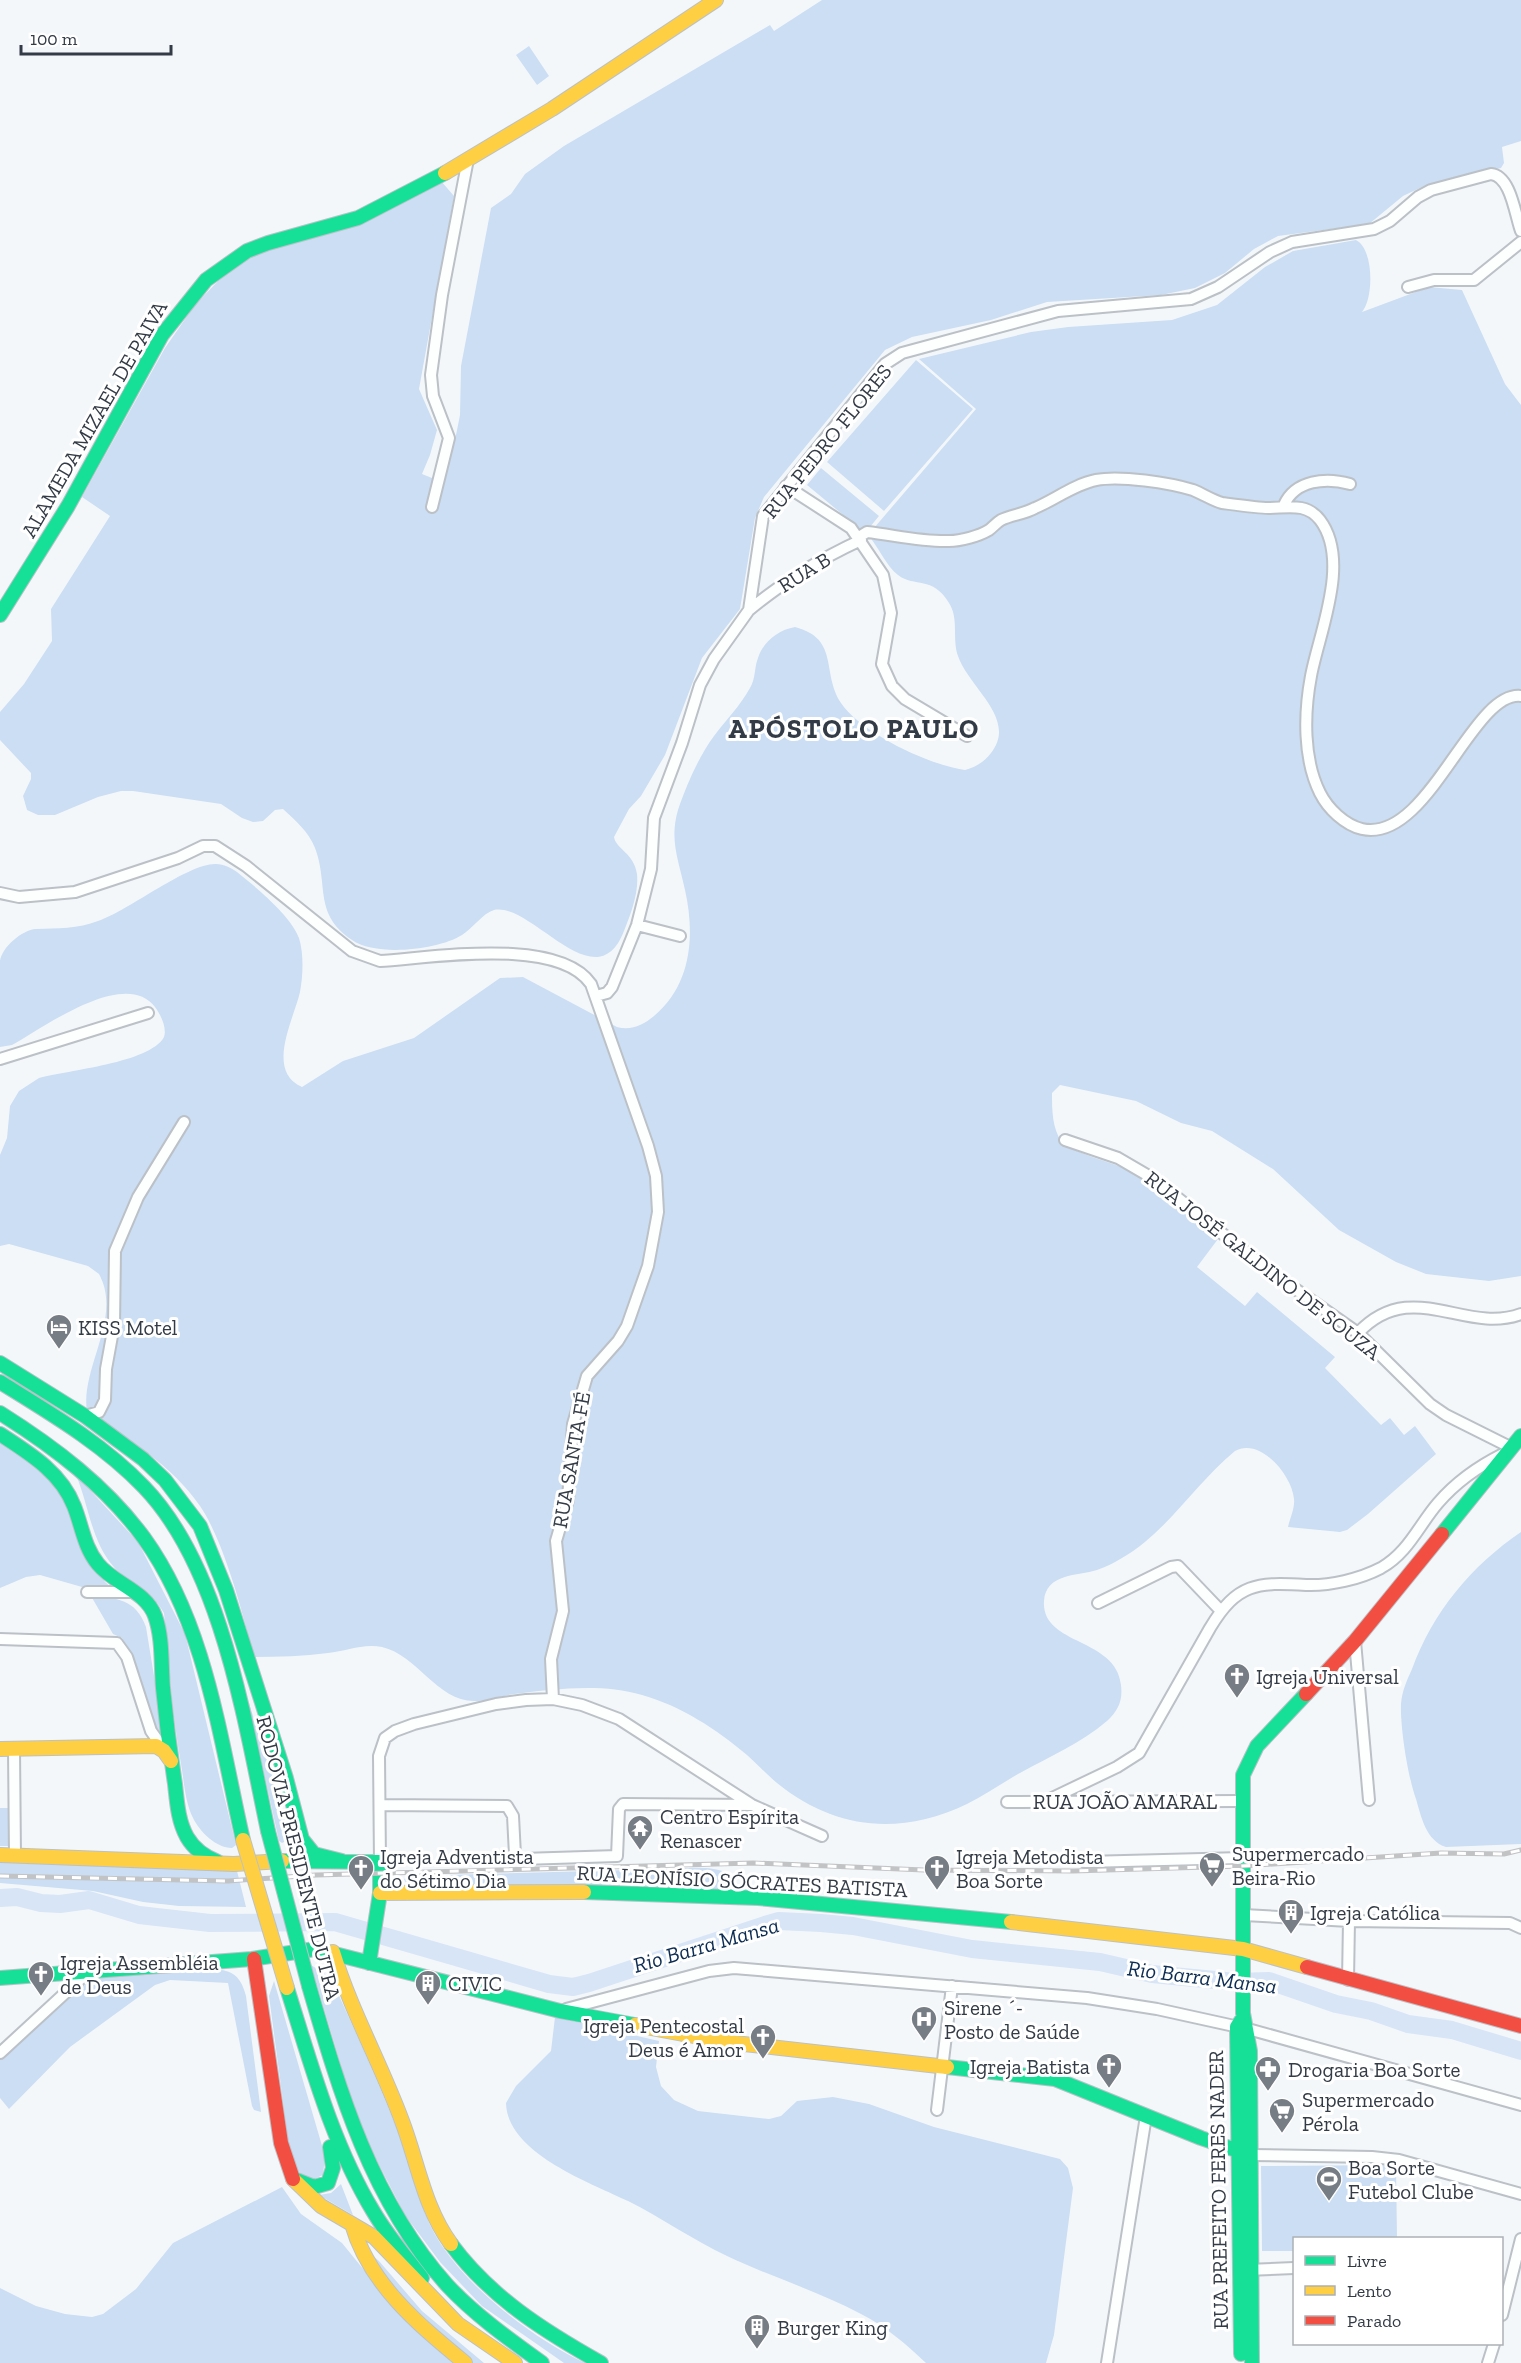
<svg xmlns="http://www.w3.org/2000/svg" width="1521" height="2363" font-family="'Zilla Slab',serif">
<rect width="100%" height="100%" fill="#f4f7fa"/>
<path fill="#cbdef4" d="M822,0H1521V141L1502,147L1504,163L1501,168L1424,186L1403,196L1369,224L1278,236L1254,249L1225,273L1195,288L1161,295L1047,302L991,320L912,337L885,350L764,497L755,518L740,609L702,658L665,755L641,796L629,809L614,837C616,849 634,853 637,874C639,892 631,914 624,931C596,1003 532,902 494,910C483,913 472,929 462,935C438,950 376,957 352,940C313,914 329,885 315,848C309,832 295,820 283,809L275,810L263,821L253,822L242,818L221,804L133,791H121L98,797L55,815H38L27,810L23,796L31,779V773L0,740V712L24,684L52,641L51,609L110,516L82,497L165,348L195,305L218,281L249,258L441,181L454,196L419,389L437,430L430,455L422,474L437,480L455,440L460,415L461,366L491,208L511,194L525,174L564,146L770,25L774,31Z
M529,46L549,76L537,85L516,55Z
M1356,240C1374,249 1374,298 1362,312L1429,287L1462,290L1505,384L1521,405V1276L1489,1281L1426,1274L1396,1262L1339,1230L1273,1169L1212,1131L1181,1123L1136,1101L1060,1085L1052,1093C1052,1109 1052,1129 1062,1142C1069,1151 1109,1162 1121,1167C1158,1185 1188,1212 1218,1239L1197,1267L1245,1306L1257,1292L1335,1357L1325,1368L1381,1425L1390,1418L1404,1435L1415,1426L1436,1454L1368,1514L1347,1530L1340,1532L1288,1527C1290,1518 1295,1508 1294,1499C1292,1475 1260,1437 1235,1451C1195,1484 1167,1532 1122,1558C1114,1563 1106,1567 1097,1570C1078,1576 1046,1573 1044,1601C1041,1646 1116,1637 1121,1685C1123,1701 1118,1711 1107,1721C1081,1743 1049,1757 1020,1773C1002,1783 985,1795 967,1804C900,1836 835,1830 777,1783C766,1774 757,1764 747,1755C716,1729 681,1706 642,1695C601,1683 556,1689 514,1694C501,1696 487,1701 474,1701C437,1701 417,1655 382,1647C364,1643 346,1651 328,1653C304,1656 279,1657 254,1657C243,1614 224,1541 200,1506C172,1465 128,1439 87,1412C80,1368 123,1318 99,1274L88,1266L9,1244L0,1246V1155L7,1138L10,1106L19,1091L39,1078C68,1070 150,1063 164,1037C167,1028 161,1015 155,1007C125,967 43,1028 12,1045L0,1047C0,1019 0,988 0,961C2,947 22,930 36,929C57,928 78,929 98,921C130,910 188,863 216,864C224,864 231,868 237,872C256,887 291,916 299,938C304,954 303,976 300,992C294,1019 265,1071 302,1087L343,1061L414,1038L500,978L523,977L617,1027C631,1031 643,1025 654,1016C692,984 695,935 685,890C679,861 669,840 678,810C686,786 699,756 714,736C726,720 740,706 750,688C756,678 754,668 758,658C763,642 778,630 795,627C840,639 821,672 841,703C861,733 929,765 965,770C976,767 984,762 991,753C1018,719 969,688 958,656C952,639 959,618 949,603C932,575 915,588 898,575C886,566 878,546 868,535L976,409L919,359L1031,332L1068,327L1172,320L1217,305L1265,267L1293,251Z
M916,360L973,409L884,511L827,462Z
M821,468L879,516L865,533L807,485Z
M0,1442L55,1481L105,1582L112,1588L89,1589L40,1575L26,1577L0,1588Z
M76,1475L138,1542L185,1634L236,1845L232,1848C216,1848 200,1832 193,1818C185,1802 184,1781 181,1764C172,1714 169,1663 164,1613C147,1584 131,1587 113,1566C91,1540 89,1506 76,1475Z
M1521,1532V1844L1446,1847C1426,1841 1421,1816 1416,1799C1408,1777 1400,1727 1401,1704C1402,1691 1407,1680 1412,1669C1433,1612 1471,1566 1521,1532Z
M91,1596C117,1598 136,1599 146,1627L164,1737L154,1728L129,1649L122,1638L113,1634Z
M248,1700L287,1823L286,1841L282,1843L279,1841Z
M0,1808H12L13,1846H0Z
M0,1862L237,1871L246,1907L179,1906L143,1902L93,1891L0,1883Z
M666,1869C685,1869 726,1862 736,1882L730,1889L408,1886L404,1879L411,1876Z
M311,1965L331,1978C354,2029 377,2079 397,2129C410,2160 416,2194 430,2225C456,2280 530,2337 585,2363H564L482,2306L440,2262L405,2215L359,2126Z
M191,1970C219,1970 238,1964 246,1996L261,2112L254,2110L252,2106L228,1983L170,1980L155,1985L70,2047L9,2109L0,2098V2056L93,1978Z
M274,1981L325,2156L323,2175L307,2182L291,2161L269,1996Z
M555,2017L659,2041L656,2067L661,2086L674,2100L698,2111L769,2119L781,2116L797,2101L833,2097L869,2104L934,2127L1060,2159L1068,2168L1073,2188L1054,2335L1046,2363H926C906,2344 885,2326 861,2314C818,2291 771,2277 727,2256C693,2240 662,2218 628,2201C591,2183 507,2153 506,2103L516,2086L551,2051Z
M1396,2165L1397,2238H1294V2251H1262L1261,2166Z
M341,2184L353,2215L319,2195L331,2193Z
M282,2187L301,2214L342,2243L377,2286L454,2363H0V2288L36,2306L65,2314L92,2317L103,2314L136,2289L173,2243Z
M366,2250L379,2261L422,2311L484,2363H473L401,2296Z"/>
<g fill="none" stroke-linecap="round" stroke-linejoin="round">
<path stroke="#d7e5f7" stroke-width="18" d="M0,1898L17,1897L41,1903L60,1904L89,1900L139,1915L210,1923L335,1922L549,1984L573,1987L589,1983L765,1925L779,1921L821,1923L853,1926L972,1949L1100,1962L1152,1974L1236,1982L1269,1981L1336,2004L1371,2011L1408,2024L1452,2030L1521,2051"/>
<g stroke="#bbc1c7" stroke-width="14">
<path id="street" d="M1408,287L1434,280H1474L1521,242
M786,486L851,528L883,575L891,613L882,664L892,686L905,699L967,736
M1284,505C1295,480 1326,477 1350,484
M432,507L449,438L433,396L431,375L442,295L468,159
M859,537L867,532C894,535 922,542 949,541C961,541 979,536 989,530C993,527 996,523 1001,520C1011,515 1024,514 1035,508C1054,500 1075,484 1096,480C1120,475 1170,483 1193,490C1203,494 1212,500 1222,503C1230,504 1259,508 1268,508C1287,508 1306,502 1320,520C1351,561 1319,633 1311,676C1304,713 1303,759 1320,793C1328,809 1345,825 1362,829C1428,844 1472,690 1521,696
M749,610C786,580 818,560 861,540
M0,893L19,897L75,892L178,858L203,846H215L246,866L352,951L380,961C431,958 558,936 591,984L648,1146L656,1176L658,1212L648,1266L627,1326L618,1341L587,1376L573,1424L568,1500L556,1541L563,1611L551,1659L553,1699
M637,925L680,936
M596,996L607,993L612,987L637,925L651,869L654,818L682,743L700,685L714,659L749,610L763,516L885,364L902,353L1058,311L1191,299L1218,287L1270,252L1292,242L1374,229L1390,221L1418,197L1431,190L1491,174C1511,176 1515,215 1521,231
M0,1059L148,1013
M1065,1140L1118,1158L1154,1179L1264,1267L1358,1333L1430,1404L1446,1415L1510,1447
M1358,1333C1412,1276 1464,1335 1521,1314
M85,1416L99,1412L105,1400L106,1369L114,1325L115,1251L138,1197L184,1122
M87,1592H131
M1098,1603L1171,1567L1178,1566L1221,1611
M0,1639L117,1643L127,1657L151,1731L163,1748
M1355,1641L1369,1800
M14,1749L15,1856
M1048,1800L1117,1767L1139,1753L1210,1628C1237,1583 1257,1582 1306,1585C1330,1586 1360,1579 1381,1568C1408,1553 1419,1525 1438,1503C1456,1482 1479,1466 1503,1454
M1007,1802L1242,1801
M381,1805L507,1806L513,1816L515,1855L522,1859L617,1856L619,1809L623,1804L752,1805
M380,1862L379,1756L385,1738L395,1731L414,1724L496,1704L526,1700L553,1699L582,1705L619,1719L752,1805L822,1836
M1085,1862L1242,1858
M1244,1915L1349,1921L1510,1923L1521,1928
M1348,1980L1349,1921
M566,2009L709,1971L734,1968L1087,1998L1157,2009L1248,2029L1521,2105
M0,2053L88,1972
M937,2110L952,1986
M1250,2155L1372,2157L1399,2160L1521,2194
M1246,2270L1294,2268
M1502,2315L1521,2239
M1107,2363L1146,2116
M1488,2363L1494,2344"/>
</g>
<g stroke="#bbc1c7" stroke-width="16">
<path id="fast" d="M0,615L68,506L162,335L206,280L247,251L268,243L358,218L445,173
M0,1363L85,1416L143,1459L165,1480L200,1526L226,1590L286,1778L302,1839L314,1854L342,1861
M0,1382C50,1413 103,1444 144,1487C222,1568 245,1723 268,1831
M0,1413C54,1447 106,1486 144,1538C206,1624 220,1739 243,1840
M0,1434C29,1453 61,1472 74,1506C82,1526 84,1547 98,1564C114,1584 146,1591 155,1616C163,1638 161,1665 163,1688C166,1720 170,1752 175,1784C177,1802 178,1821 187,1837C194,1849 205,1857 218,1862
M1442,1534L1521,1436
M282,1861L380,1862V1893L369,1963
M584,1892L758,1898L1011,1922
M0,1978L252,1959L315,1949L560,2011L635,2025
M309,1986C340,2093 371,2200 447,2285C475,2315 509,2339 542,2363
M287,1988C311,2064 332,2143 373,2211C387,2235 405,2256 422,2278
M947,2067L1055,2079L1201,2138L1250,2155
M294,2179L314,2187L328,2183L333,2168L330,2147
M451,2244C490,2297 544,2331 601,2363
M1241,2354L1237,2027L1243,2018
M1252,2363L1250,2051L1243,2013V1775L1257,1746L1306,1694"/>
</g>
<g stroke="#bbc1c7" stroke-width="16">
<path id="slow" d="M445,173L552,109L716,0
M0,1749L156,1746L164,1751L171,1761
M0,1855L234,1864L282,1861
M380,1893L584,1892
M1011,1922L1243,1949L1307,1967
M333,1952C351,2011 381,2064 402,2121C418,2163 424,2207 451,2244
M635,2025L726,2042L947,2067
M293,2179L321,2206L374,2237L458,2324L515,2363
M352,2224C369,2284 419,2325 465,2363"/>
</g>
<g stroke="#bbc1c7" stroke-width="16">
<path id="jam" d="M1306,1694L1355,1641L1442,1534
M254,1959L281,2143L293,2179
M1307,1967L1521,2026"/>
</g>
<use href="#street" stroke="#fdfefe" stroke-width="10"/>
<use href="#fast" stroke="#16e098" stroke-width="14"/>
<use href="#slow" stroke="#ffcf43" stroke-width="14"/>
<use href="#jam" stroke="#f24e42" stroke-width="14"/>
<g stroke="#c2c3c5" stroke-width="5">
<path id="rail" d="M0,1876L228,1881L316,1875L753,1863L924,1870L1073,1871L1242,1866L1441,1853L1504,1854L1521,1850"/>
</g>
<use href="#rail" stroke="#fff" stroke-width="3" stroke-dasharray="9" stroke-linecap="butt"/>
<g stroke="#bbc1c7" stroke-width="16" stroke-linecap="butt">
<path id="fast-bridge" d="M268,1831L309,1986"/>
</g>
<g stroke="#bbc1c7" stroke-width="16" stroke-linecap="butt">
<path id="slow-bridge" d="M243,1840L287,1988"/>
</g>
<use href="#fast-bridge" stroke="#16e098" stroke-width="14"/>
<use href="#slow-bridge" stroke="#ffcf43" stroke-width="14"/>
</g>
<defs>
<g id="hotel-pin" transform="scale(1.35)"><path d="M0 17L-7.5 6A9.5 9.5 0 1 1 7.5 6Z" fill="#777d85" stroke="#fff"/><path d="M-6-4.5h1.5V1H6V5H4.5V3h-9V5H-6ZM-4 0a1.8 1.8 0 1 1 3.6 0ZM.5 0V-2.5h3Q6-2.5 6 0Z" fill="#fff"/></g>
<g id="church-pin" transform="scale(1.35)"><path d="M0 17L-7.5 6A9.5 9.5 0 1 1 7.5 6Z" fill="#777d85" stroke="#fff"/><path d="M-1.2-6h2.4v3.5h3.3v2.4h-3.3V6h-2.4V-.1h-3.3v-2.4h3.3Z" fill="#fff"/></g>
<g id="temple-pin" transform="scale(1.35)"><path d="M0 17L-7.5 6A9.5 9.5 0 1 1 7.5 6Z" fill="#777d85" stroke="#fff"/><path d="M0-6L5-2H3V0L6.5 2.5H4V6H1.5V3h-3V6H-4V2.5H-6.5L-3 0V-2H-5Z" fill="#fff"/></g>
<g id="supermarket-pin" transform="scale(1.35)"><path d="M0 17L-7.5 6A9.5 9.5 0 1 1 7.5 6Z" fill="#777d85" stroke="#fff"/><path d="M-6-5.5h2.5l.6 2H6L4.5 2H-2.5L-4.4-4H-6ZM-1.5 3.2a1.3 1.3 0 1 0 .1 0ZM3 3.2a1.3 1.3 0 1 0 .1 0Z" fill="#fff"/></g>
<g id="building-pin" transform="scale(1.35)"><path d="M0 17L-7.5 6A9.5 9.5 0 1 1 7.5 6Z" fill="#777d85" stroke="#fff"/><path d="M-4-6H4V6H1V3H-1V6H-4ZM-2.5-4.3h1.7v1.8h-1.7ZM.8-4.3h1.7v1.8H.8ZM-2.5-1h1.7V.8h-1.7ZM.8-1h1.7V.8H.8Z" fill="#fff"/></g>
<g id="hospital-pin" transform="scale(1.35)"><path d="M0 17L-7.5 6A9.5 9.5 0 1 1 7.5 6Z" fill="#777d85" stroke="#fff"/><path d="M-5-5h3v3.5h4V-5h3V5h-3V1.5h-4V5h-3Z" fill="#fff"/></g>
<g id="pharmacy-pin" transform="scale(1.35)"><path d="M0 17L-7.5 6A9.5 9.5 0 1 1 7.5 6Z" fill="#777d85" stroke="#fff"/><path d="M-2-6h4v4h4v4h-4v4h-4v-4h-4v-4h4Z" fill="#fff"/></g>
<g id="stadium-pin" transform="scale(1.35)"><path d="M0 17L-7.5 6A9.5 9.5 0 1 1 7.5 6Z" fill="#777d85" stroke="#fff"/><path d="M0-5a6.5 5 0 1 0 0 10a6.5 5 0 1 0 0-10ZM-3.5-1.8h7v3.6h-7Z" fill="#fff"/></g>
</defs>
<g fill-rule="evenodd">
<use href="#hotel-pin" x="59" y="1327"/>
<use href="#church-pin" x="1237" y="1676"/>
<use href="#temple-pin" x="640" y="1828"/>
<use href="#supermarket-pin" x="1212" y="1865"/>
<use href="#church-pin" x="361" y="1868"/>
<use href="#church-pin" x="937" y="1868"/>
<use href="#building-pin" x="1291" y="1912"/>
<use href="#church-pin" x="41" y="1974"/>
<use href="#building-pin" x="428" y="1983"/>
<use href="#hospital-pin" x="924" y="2019"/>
<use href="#church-pin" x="763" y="2037"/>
<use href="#church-pin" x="1109" y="2066"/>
<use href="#pharmacy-pin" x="1268" y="2069"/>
<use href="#supermarket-pin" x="1282" y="2111"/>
<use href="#stadium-pin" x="1329" y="2179"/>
<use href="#building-pin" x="757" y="2327"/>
</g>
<g text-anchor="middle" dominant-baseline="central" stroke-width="6" stroke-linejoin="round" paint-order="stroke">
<g font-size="21" fill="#333b46" stroke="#fff">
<text transform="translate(94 419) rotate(-60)">ALAMEDA MIZAEL DE PAIVA</text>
<text transform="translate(827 441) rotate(-51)">RUA PEDRO FLORES</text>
<text transform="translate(804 572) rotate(-32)">RUA B</text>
<text transform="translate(1263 1265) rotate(38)">RUA JOSÉ GALDINO DE SOUZA</text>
<text transform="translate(571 1460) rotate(-80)">RUA SANTA FÉ</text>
<text x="1125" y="1801">RUA JOÃO AMARAL</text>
<text transform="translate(299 1858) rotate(76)">RODOVIA PRESIDENTE DUTRA</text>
<text transform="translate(742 1881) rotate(3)">RUA LEONÍSIO SÓCRATES BATISTA</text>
<text transform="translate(1218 2190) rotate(-91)">RUA PREFEITO FERES NADER</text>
</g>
<g font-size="21" fill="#333b46" stroke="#fff" text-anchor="start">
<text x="78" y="1327">KISS Motel</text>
<text x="1256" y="1676">Igreja Universal</text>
<text x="660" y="1816">Centro Espírita<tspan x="660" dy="24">Renascer</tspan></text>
<text x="1232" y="1853">Supermercado<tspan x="1232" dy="24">Beira-Rio</tspan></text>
<text x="380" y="1856">Igreja Adventista<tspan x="380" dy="24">do Sétimo Dia</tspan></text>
<text x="956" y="1856">Igreja Metodista<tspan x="956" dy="24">Boa Sorte</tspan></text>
<text x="1310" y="1912">Igreja Católica</text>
<text x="60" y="1962">Igreja Assembléia<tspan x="60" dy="24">de Deus</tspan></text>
<text x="448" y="1983">CIVIC</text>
<text x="944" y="2007">Sirene ´-<tspan x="944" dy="24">Posto de Saúde</tspan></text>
<text x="744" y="2025" text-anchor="end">Igreja Pentecostal<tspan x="744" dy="24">Deus é Amor</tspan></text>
<text x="1090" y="2066" text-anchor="end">Igreja Batista</text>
<text x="1288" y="2069">Drogaria Boa Sorte</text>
<text x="1302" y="2099">Supermercado<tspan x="1302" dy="24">Pérola</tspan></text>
<text x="1348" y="2167">Boa Sorte<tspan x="1348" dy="24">Futebol Clube</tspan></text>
<text x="777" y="2327">Burger King</text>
</g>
<g font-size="22" font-style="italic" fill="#0c2c52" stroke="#fff">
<text transform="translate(706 1945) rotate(-16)">Rio Barra Mansa</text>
<text transform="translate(1202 1977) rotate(7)">Rio Barra Mansa</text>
</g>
<g font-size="27" font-weight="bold" letter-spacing="1.5" fill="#333b46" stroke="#fff">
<text x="854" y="729">APÓSTOLO PAULO</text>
</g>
</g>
<rect x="1293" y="2237" width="210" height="108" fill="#ffffff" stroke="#adb1b5" stroke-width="1.5"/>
<rect x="1305" y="2256" width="30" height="9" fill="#16e098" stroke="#adb1b5" stroke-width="1.5"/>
<text x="1347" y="2267" font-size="18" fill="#333b46">Livre</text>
<rect x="1305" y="2286" width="30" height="9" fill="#ffcf43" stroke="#adb1b5" stroke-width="1.5"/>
<text x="1347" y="2297" font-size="18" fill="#333b46">Lento</text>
<rect x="1305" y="2316" width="30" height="9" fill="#f24e42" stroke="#adb1b5" stroke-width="1.5"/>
<text x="1347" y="2327" font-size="18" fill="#333b46">Parado</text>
<path d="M21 45v9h150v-9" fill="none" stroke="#333b46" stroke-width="3"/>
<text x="30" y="45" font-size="18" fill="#333b46" stroke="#ffffff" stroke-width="4.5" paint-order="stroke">100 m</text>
</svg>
